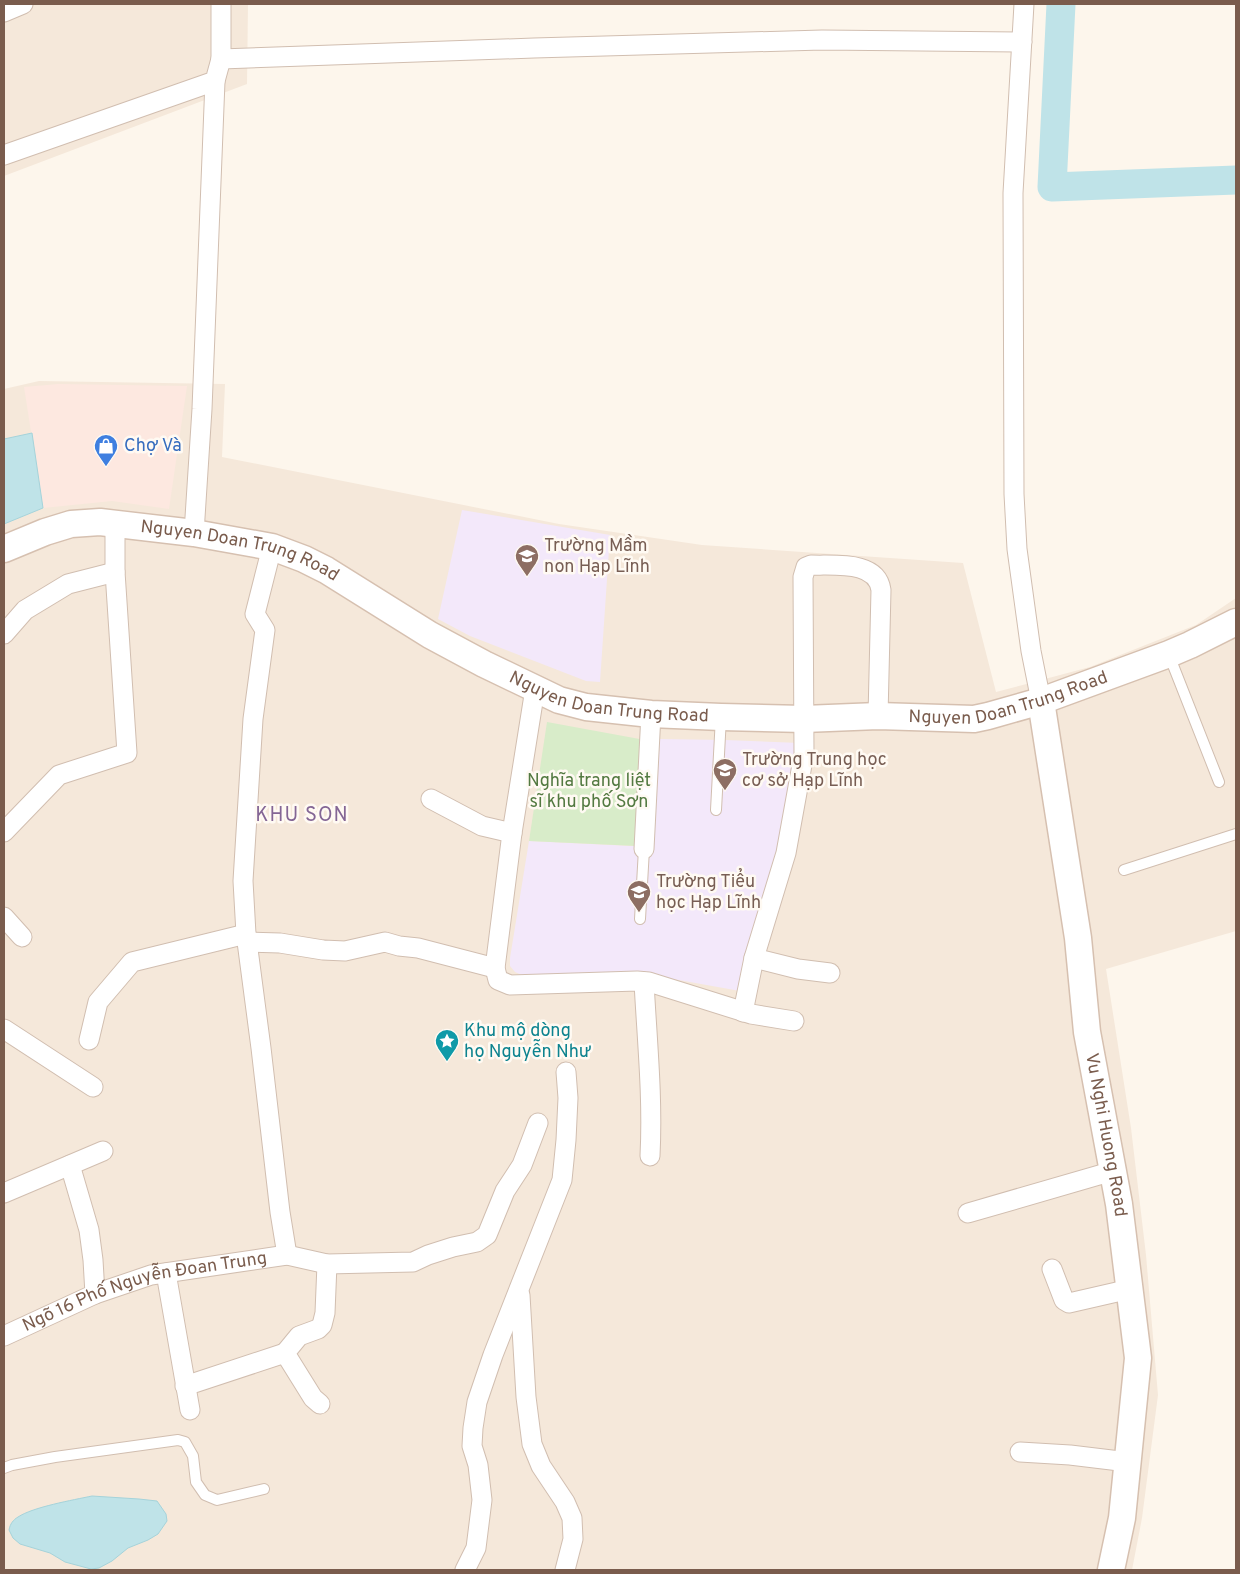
<svg xmlns="http://www.w3.org/2000/svg" width="1240" height="1574" font-family="Overpass,sans-serif">
<rect width="100%" height="100%" fill="#fdf6ec"/>
<path fill="#f5e8da" d="M4,4H248L247,84L4,176Z
M39,381L225,384L222,457L559,524L702,545L963,563L996,692L1090,667L1196,625L1236,598V931L1106,969L1131,1128L1146,1255L1158,1395L1142,1518L1132,1570H4V389Z"/>
<path fill="#fde8e0" d="M58,384L187,386L169,509L112,501L43,508L24,387Z"/>
<path fill="#f3e8fa" d="M462,510L610,535L600,682L586,681L470,636L438,619Z
M660,739L725,740L800,743L790,811L740,991L662,977L557,978L522,975L515,972L510,966V958L529,841L652,847Z"/>
<path fill="#d8ecc9" d="M547,722L645,740L637,846L529,841Z"/>
<path fill="#bfe3e8" stroke="#a5d3da" d="M32,433L43,508L4,524V439Z
M92,1496L139,1499L157,1501L166,1514L167,1521L158,1534L148,1540L128,1548L112,1561L99,1568L91,1569L65,1562L50,1553L20,1544L13,1538L9,1530C10,1524 13,1520 18,1517C33,1507 73,1500 92,1496Z"/>
<g fill="none" stroke-linecap="round" stroke-linejoin="round">
<path stroke="#bfe3e8" stroke-width="29" d="M1061,4L1052,187L1236,180"/>
<g stroke="#d1beb0" stroke-width="12">
<path id="lane" d="M1169,655L1219,782
M716,810L721,717
M1124,870L1236,834
M640,919L644,849
M4,1468L12,1465L55,1457L178,1440L185,1442L193,1456L196,1482L205,1495L217,1500L264,1489"/>
</g>
<g stroke="#d1beb0" stroke-width="21">
<g id="street">
<path d="M221,4V59"/>
<path d="M1024,4L1013,193L1014,494L1017,549L1031,651L1041,701"/>
<path d="M4,12L23,4"/>
<path d="M4,155L215,81L221,59L534,48L822,40L1022,42"/>
<path d="M194,533L202,409L215,81"/>
<path d="M272,547L255,614L265,630L253,719L243,881L246,934L261,1048L280,1212L287,1255"/>
<path d="M4,634L25,610L68,584L115,572"/>
<path d="M535,689L512,833L495,968L498,980L510,985L637,981L649,982L751,1014L794,1021"/>
<path d="M431,799L482,826L512,833"/>
<path d="M4,832L59,775L127,753L115,572V523"/>
<path d="M644,849L651,714"/>
<path d="M4,917L22,937"/>
<path d="M247,942L280,943L323,950L345,951L385,942L399,946L418,948L495,968"/>
<path d="M754,958L798,969L830,973"/>
<path d="M644,982C647,1040 653,1097 650,1156"/>
<path d="M743,1012L754,958L786,853L804,754L803,577L806,567L811,565C834,566 877,560 881,590L878,716"/>
<path d="M4,1029L93,1087"/>
<path d="M89,1040L98,1002L132,962L246,934"/>
<path d="M70,1165L89,1230L93,1260L95,1294"/>
<path d="M4,1193L103,1151"/>
<path d="M968,1213L1113,1171"/>
<path d="M1052,1269L1064,1300L1069,1303L1130,1289"/>
<path d="M166,1273L190,1410"/>
<path d="M520,1295L526,1397L532,1444L541,1466L565,1502L572,1518L573,1539L565,1570"/>
<path id="s1" d="M4,1336L95,1294L151,1275L287,1255L327,1264L413,1262L428,1255L453,1247L477,1242L487,1235L505,1191L522,1165L538,1123"/>
<path d="M185,1386L285,1353"/>
<path d="M320,1404L313,1398L285,1353L299,1336L318,1329L322,1325L325,1313L327,1264"/>
<path d="M1020,1452L1070,1455L1128,1462"/>
<path d="M465,1570L476,1548L482,1500L478,1465L472,1446L473,1428L477,1402L493,1355L562,1180L566,1140L568,1098L566,1072"/>
</g>
</g>
<g stroke="#d6c0b0" stroke-width="29">
<g id="secondary">
<path id="s2" d="M4,549L45,532L71,524L100,522L194,533L272,547L304,559L326,570L430,635L484,664L559,700L586,707L651,714L721,717L804,719L878,716L974,719L988,716L1041,701L1169,654L1190,645L1236,622"/>
<path id="s3" d="M1041,701L1078,938L1087,1032L1119,1204L1138,1358L1122,1518L1111,1570"/>
</g>
</g>
<use href="#lane" stroke="#fff" stroke-width="10"/>
<use href="#street" stroke="#fff" stroke-width="19"/>
<use href="#secondary" stroke="#fff" stroke-width="26"/>
</g>
<defs>
<g id="shop-pin" transform="scale(1.25)"><path d="M0 17L-7.5 6A9.5 9.5 0 1 1 7.5 6Z" fill="#3f7fe0" stroke="#fffaf3"/><path d="M-5-2.5h2.3a2.7 3.5 0 0 1 5.4 0H5L5.5 6h-11ZM-1.5-2.5h3a1.5 2.3 0 0 0-3 0Z" fill="#fff"/></g>
<g id="school-pin" transform="scale(1.25)"><path d="M0 17L-7.5 6A9.5 9.5 0 1 1 7.5 6Z" fill="#8d6e63" stroke="#fffaf3"/><path d="M0-5L7-2L0 1L-7-2ZM-4 1L0 2.5L4 1V4Q0 6-4 4Z" fill="#fff"/></g>
<g id="sight-pin" transform="scale(1.25)"><path d="M0 17L-7.5 6A9.5 9.5 0 1 1 7.5 6Z" fill="#0f9aa8" stroke="#fffaf3"/><path d="M0-6L1.8-2.2L6-1.7L2.9 1.2L3.7 5.4L0 3.3L-3.7 5.4L-2.9 1.2L-6-1.7L-1.8-2.2Z" fill="#fff"/></g>
</defs>
<g fill-rule="evenodd">
<use href="#shop-pin" x="106" y="446"/>
<use href="#school-pin" x="527" y="556"/>
<use href="#school-pin" x="725" y="770"/>
<use href="#school-pin" x="639" y="892"/>
<use href="#sight-pin" x="447" y="1041"/>
</g>
<g text-anchor="middle" dominant-baseline="central" stroke-width="5" stroke-linejoin="round" paint-order="stroke">
<g font-size="18" fill="#366cbe" stroke="#fffaf3" text-anchor="start">
<text x="124" y="446">Chợ Và</text>
</g>
<g font-size="18" fill="#785e54" stroke="#fffaf3" text-anchor="start">
<text x="544" y="546">Trường Mầm<tspan x="544" dy="21">non Hạp Lĩnh</tspan></text>
<text x="742" y="760">Trường Trung học<tspan x="742" dy="21">cơ sở Hạp Lĩnh</tspan></text>
<text x="656" y="882">Trường Tiểu<tspan x="656" dy="21">học Hạp Lĩnh</tspan></text>
</g>
<g font-size="18" fill="#7a5c4d" stroke="#fffaf3">
<text stroke="none"><textPath href="#s2" startOffset="244">Nguyen Doan Trung Road</textPath></text>
<text stroke="none"><textPath href="#s2" startOffset="649">Nguyen Doan Trung Road</textPath></text>
<text stroke="none"><textPath href="#s2" startOffset="1054">Nguyen Doan Trung Road</textPath></text>
<text stroke="none"><textPath href="#s3" startOffset="439">Vu Nghi Huong Road</textPath></text>
<text stroke="none"><textPath href="#s1" startOffset="149">Ngõ 16 Phố Nguyễn Đoan Trung</textPath></text>
</g>
<g font-size="18" fill="#537a41" stroke="#fffaf3">
<text x="589" y="781">Nghĩa trang liệt<tspan x="589" dy="21">sĩ khu phố Sơn</tspan></text>
</g>
<g font-size="18" fill="#0d838f" stroke="#fffaf3" text-anchor="start">
<text x="464" y="1031">Khu mộ dòng<tspan x="464" dy="21">họ Nguyễn Như</tspan></text>
</g>
<g font-size="20" letter-spacing="1" fill="#846695" stroke="#fffaf3">
<text x="302" y="816">KHU SON</text>
</g>
</g>
<rect width="1240" height="1574" fill="none" stroke="#7a5c4d" stroke-width="10"/>
</svg>
